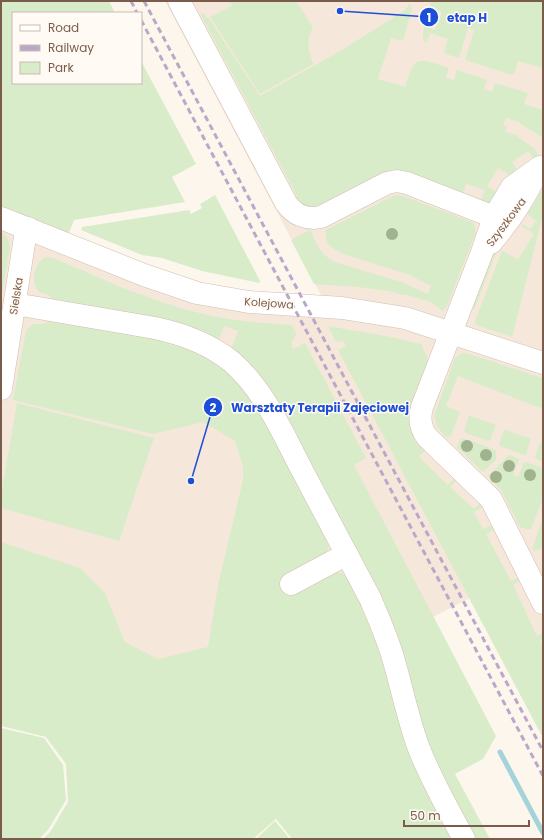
<svg xmlns="http://www.w3.org/2000/svg" width="544" height="840" font-family="Poppins,sans-serif">
<rect width="100%" height="100%" fill="#fdf6ec"/>
<path fill="#f5e8da" d="M165,1H543V354L322,297Z
M1,226L52,247L322,315L388,324L543,372V731L470,598L277,697L1,643Z"/>
<path fill="#d8ecc9" d="M1,1H109L115,13H13V83H141V61L196,164L172,177L185,202L74,220L68,235L1,209Z
M229,1H296L313,27C306,41 308,49 313,64L260,94L210,17L232,6Z
M430,1H543V68L518,61L515,72L512,75L465,60L474,30L468,28L459,58L446,54L444,52L448,39L430,33L426,44C422,37 422,33 425,26L435,30L442,12L431,8Z
M410,3L412,9L403,41L391,38L378,79L405,87C416,54 416,58 449,68L446,78L454,80L457,70L487,80L484,89L492,92L495,83L528,93L524,104L543,110V125L541,128L543,129V138L518,122L506,118L503,125L507,127L505,132L514,134L536,150C538,154 538,157 535,161L528,151L512,162L519,173L513,177L498,168L487,186L500,194L494,205L480,202L485,190L466,184L462,196L407,176L311,210L293,199L297,196L201,15L204,13L206,18L208,17L260,96L342,50L405,10Z
M543,188V215L512,337L479,326L476,324L475,321L502,251L518,259L534,234L521,226L522,224L530,229L536,221L527,214Z
M215,195L260,281V283L202,271L162,258L142,255L81,230L82,227L189,210L191,214L202,208L200,204Z
M395,195L403,196L472,222L475,226L476,232L447,306L443,311L431,302L407,295H403L389,291L358,287L314,284L291,240L308,231H311C316,245 321,254 334,262L402,282L428,294L431,286L407,274L343,254C333,249 323,243 326,230Z
M1,232C8,236 9,241 10,248L1,299Z
M498,248L475,308L469,306L492,250Z
M46,257L53,258C95,275 137,296 181,308C217,319 254,323 292,325L297,335C293,338 290,344 293,349L305,343L366,458L354,465L496,736L483,759L455,774L490,839H473L441,779L414,704L231,349L238,331L224,326L218,341L53,301L49,295L39,292C30,282 34,262 46,257Z
M50,320L158,338L201,353L232,375L259,409L329,541L328,549L326,554L337,572C351,574 356,590 362,602L452,839H292L276,819L253,839H43L50,832L68,802L66,764L46,737L1,726V542L80,568L105,593L125,642L158,659L208,647L218,585L243,480V466L235,441L203,422L153,434L13,400L26,330L33,324H44Z
M328,326L391,337L421,344L427,357V361L431,363L427,448L419,457L448,485L456,476L459,478L450,487L474,509L482,501L485,506L474,512L483,529L495,523L497,528L486,534L511,581L522,576L524,579L513,585L537,636L543,633V640L540,641L543,649V738L338,350L346,346L343,341L336,342Z
M462,353H466L543,378V409L458,376L446,406L460,412L451,436L446,437L437,427L434,416L455,358Z
M17,403L154,438L119,541L1,508V495Z
M469,415L496,425L490,440L488,441L466,433L464,430Z
M504,429L531,439L526,454L524,455L500,446L499,444Z
M463,438L496,450V460L483,472L457,447L460,439Z
M540,442L543,444V462L536,459L535,457Z
M509,455L518,458L519,460L513,475L518,477L524,462H526L543,468V498L531,529H526L520,527L501,490L488,476Z
M543,517V548L534,551L532,550Z
M1,728L44,738L63,765L66,800L48,830L39,839H1Z
M275,821L290,839H256Z"/>
<g fill="none" stroke-linecap="round" stroke-linejoin="round">
<path stroke="#a5d3da" stroke-width="5" d="M500,752L543,833"/>
<g stroke="#d1beb0" stroke-width="23">
<path id="minor" d="M179,1L286,203C294,215 307,220 321,217L387,183L397,181L407,183L494,217
M540,167L512,187L494,217L481,255L422,407C419,418 420,428 427,437L491,499L543,603
M1,218L144,275L197,293L249,302L342,308L405,318L543,363
M491,243C512,218 525,198 539,168
M15,304L155,328C183,334 210,344 232,362C265,391 283,434 303,472C325,514 348,556 370,598C379,619 388,639 394,661C402,689 408,718 418,746C430,778 448,809 464,839
M1,389L25,237L28,228
M291,584L347,554"/>
</g>
<use href="#minor" stroke="#fff" stroke-width="22"/>
<path stroke="#b9a8c9" stroke-width="3" stroke-dasharray="6 4" stroke-linecap="butt" d="M131,1L137,13
M144,1L543,751
M141,20L543,776"/>
</g>
<g fill="#a0b28e">
<circle cx="392" cy="234" r="6"/>
<circle cx="467" cy="446" r="6"/>
<circle cx="486" cy="455" r="6"/>
<circle cx="509" cy="466" r="6"/>
<circle cx="530" cy="475" r="6"/>
<circle cx="496" cy="477" r="6"/>
</g>
<g text-anchor="middle" dominant-baseline="central" stroke-width="3" stroke-linejoin="round" paint-order="stroke">
<g font-size="11" fill="#7a5c4d" stroke="#fffaf3">
<text transform="translate(506 222) rotate(-53)">Szyszkowa</text>
<text transform="translate(16 296) rotate(-81)">Sielska</text>
<text transform="translate(269 303) rotate(4)">Kolejowa</text>
</g>
</g>
<path fill="none" stroke="#1d4ed8" stroke-width="1.5" d="M340 11L429 17M191 481L213 407"/>
<g fill="#1d4ed8" stroke="#fffaf3" stroke-width="1.5">
<circle cx="340" cy="11" r="4"/>
<circle cx="191" cy="481" r="4"/>
<circle cx="429" cy="17" r="10"/>
<circle cx="213" cy="407" r="10"/>
</g>
<g font-size="12" text-anchor="middle" font-weight="bold" fill="#fff">
<text x="429" y="22">1</text>
<text x="213" y="412">2</text>
</g>
<g font-size="12" text-anchor="middle" font-weight="bold" fill="#1d4ed8" stroke="#fffaf3" stroke-width="3" stroke-linejoin="round" paint-order="stroke">
<text x="467" y="22">etap H</text>
<text x="320" y="412">Warsztaty Terapii Zajęciowej</text>
</g>
<rect width="544" height="840" fill="none" stroke="#7a5c4d" stroke-width="4"/>
<rect x="12" y="12" width="130" height="72" fill="#fffaf3" stroke="#cabbb1"/>
<rect x="20" y="25" width="20" height="6" fill="#ffffff" stroke="#cabbb1"/>
<text x="48" y="32" font-size="12" fill="#7a5c4d">Road</text>
<rect x="20" y="45" width="20" height="6" fill="#b9a8c9" stroke="#cabbb1"/>
<text x="48" y="52" font-size="12" fill="#7a5c4d">Railway</text>
<rect x="20" y="62" width="20" height="12" fill="#d8ecc9" stroke="#cabbb1"/>
<text x="48" y="72" font-size="12" fill="#7a5c4d">Park</text>
<path d="M404 820v6h125v-6" fill="none" stroke="#7a5c4d" stroke-width="2"/>
<text x="410" y="820" font-size="12" fill="#7a5c4d" stroke="#fffaf3" stroke-width="3" paint-order="stroke">50 m</text>
</svg>
